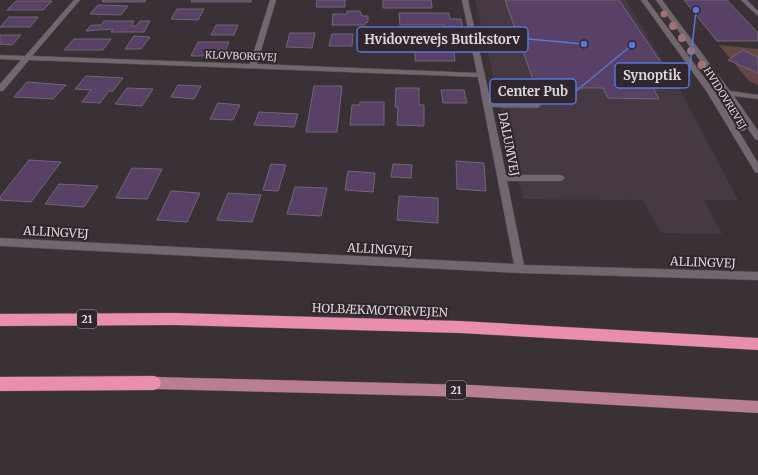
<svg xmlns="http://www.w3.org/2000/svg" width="758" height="475" font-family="Merriweather,serif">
<rect width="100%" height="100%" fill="#3a3137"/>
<path fill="#473943" d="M475,0H626L685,99L738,200H704L722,234L661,233L643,200L523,199Z"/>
<path fill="#654644" d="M719,45L758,49V85L749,81Z"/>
<path fill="#584066" stroke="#6e6972" d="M103,0H146L145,2H102Z
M192,0H251V2H191Z
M317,0H345V7H316Z
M383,0H431L432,8H383Z
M505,0H619L678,88H653L659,99L608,98L603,88H536Z
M684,0H727L758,33V41H717Z
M16,1H52L43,10H7Z
M98,5L128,6L121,15L90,14Z
M177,9H204L198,20L171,19Z
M347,11H360L362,16H368V22L365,23V25H332L333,14H347Z
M399,13H449L450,19H461L463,29H445L444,25H400Z
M9,17H38L30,27H0Z
M104,21H134L131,26H136L140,21H150L144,32H111L113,29L86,31L91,25H101Z
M216,25H238L234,35H211Z
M290,33H315L312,48L286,47Z
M332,34H353L352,46H329Z
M0,35H21L12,45L0,44Z
M134,36L150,37L141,49H125Z
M74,39H111L103,50H64Z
M198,42H229L223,56H191Z
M415,50L454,51L455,61H415Z
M743,50L758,57V73L728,60Z
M86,76L123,78L113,91H109L100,103L82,102L91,90L75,89Z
M27,82L66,85L53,99L14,97Z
M178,85L201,86L194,99L171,97Z
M314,86H342L337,132H306Z
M127,88L153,89L142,106L115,104Z
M396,88H419V105H424V126L397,125L398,107H395Z
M441,90H464L467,103H443Z
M360,102H384V125H350L352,105H360Z
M218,103L240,105L233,120L210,119Z
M259,112L298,114L294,127L254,125Z
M29,160L61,162L31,202L0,200V197Z
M456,161L484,163L486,191L457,189Z
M271,164L286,165L278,191L263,190Z
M393,164L412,165L411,178L391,177Z
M132,168L162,169L147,199L116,198Z
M348,171L375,173L373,192L345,190Z
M59,184L98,186L84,207L45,204Z
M295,187L327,188L321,216L287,214Z
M171,191L200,193L187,222L157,220Z
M228,193L261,195L252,222L217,220Z
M399,196L438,198V223L397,220Z"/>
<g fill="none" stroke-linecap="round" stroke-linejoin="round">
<g stroke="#564e54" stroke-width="1">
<path id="minor" d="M74,0H80L32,56L250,64L270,0H276L257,64L477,73L462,0H468L491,103L537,104L541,106L537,108L492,107L506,175H561L565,178L561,181H507L524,265L758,272V280L520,273L0,246V238L514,264L478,77L29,60L3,91H0V84L21,60L0,59V55L25,56Z
M641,0H647L715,92L758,163V173L755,172L707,92Z
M656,0H662L730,91L758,95V99L734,96L758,131V140L755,139L725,95H721L720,93L722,91Z
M741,0H747L758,11V16Z"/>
</g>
<g stroke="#564e54" stroke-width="1">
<path id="major" d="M154,377L472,385L758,401V413L472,397L154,389L150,387L148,383L150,379Z"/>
</g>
<g stroke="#564e54" stroke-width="1">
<path id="highway" d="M175,313L460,321L758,338V350L460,333L175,325L0,326V314Z
M154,376L159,378L161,383L159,388L154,390L0,391V377Z"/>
</g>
<use href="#minor" fill="#71676e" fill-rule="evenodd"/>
<use href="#major" fill="#b97e94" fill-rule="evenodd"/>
<use href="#highway" fill="#e98ead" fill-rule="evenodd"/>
</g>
<g fill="#a27172">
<circle cx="664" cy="14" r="3.5"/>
<circle cx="673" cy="26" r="4"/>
<circle cx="682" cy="38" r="4"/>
<circle cx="691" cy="51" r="4"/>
<circle cx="702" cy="65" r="4.5"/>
<circle cx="730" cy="109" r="4.5"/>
<circle cx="742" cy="126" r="5"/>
</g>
<g text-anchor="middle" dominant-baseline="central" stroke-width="4" stroke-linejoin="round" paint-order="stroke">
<g font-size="10" fill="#ddd7db" stroke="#2f272d">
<text transform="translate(241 56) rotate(2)">KLOVBORGVEJ</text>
<text transform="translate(725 98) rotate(58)">HVIDOVREVEJ</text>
</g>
<g fill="#2f272d" stroke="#a9a2a7" stroke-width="1">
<rect x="77" y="310" width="20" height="18" rx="3"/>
<rect x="446" y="381" width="20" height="18" rx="3"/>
</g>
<g font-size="11" font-weight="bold" fill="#ddd7db">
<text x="87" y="319">21</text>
<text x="456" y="390">21</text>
</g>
<g font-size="12" fill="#ddd7db" stroke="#2f272d">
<text transform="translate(509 144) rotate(79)">DALUMVEJ</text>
<text transform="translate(56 232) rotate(3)">ALLINGVEJ</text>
<text transform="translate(380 249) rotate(3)">ALLINGVEJ</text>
<text transform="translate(703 262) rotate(2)">ALLINGVEJ</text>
<text transform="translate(380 310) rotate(2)">HOLBÆKMOTORVEJEN</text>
</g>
</g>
<path fill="none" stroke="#5777d9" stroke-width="1.5" d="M584 44L528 39M696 10L689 76M632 45L576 91"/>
<g fill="#5777d9" stroke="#2f272d" stroke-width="1.5">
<circle cx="584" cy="44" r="4"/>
<circle cx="696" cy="10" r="4"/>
<circle cx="632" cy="45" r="4"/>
</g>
<g fill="#2f272d" stroke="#5777d9" stroke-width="1.5">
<rect x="357" y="27" width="171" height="25" rx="4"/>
<rect x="615" y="63" width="74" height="25" rx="4"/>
<rect x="490" y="79" width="86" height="25" rx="4"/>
</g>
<g font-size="13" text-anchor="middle" font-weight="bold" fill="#ddd7db">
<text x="442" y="44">Hvidovrevejs Butikstorv</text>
<text x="652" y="80">Synoptik</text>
<text x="533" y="96">Center Pub</text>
</g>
</svg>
